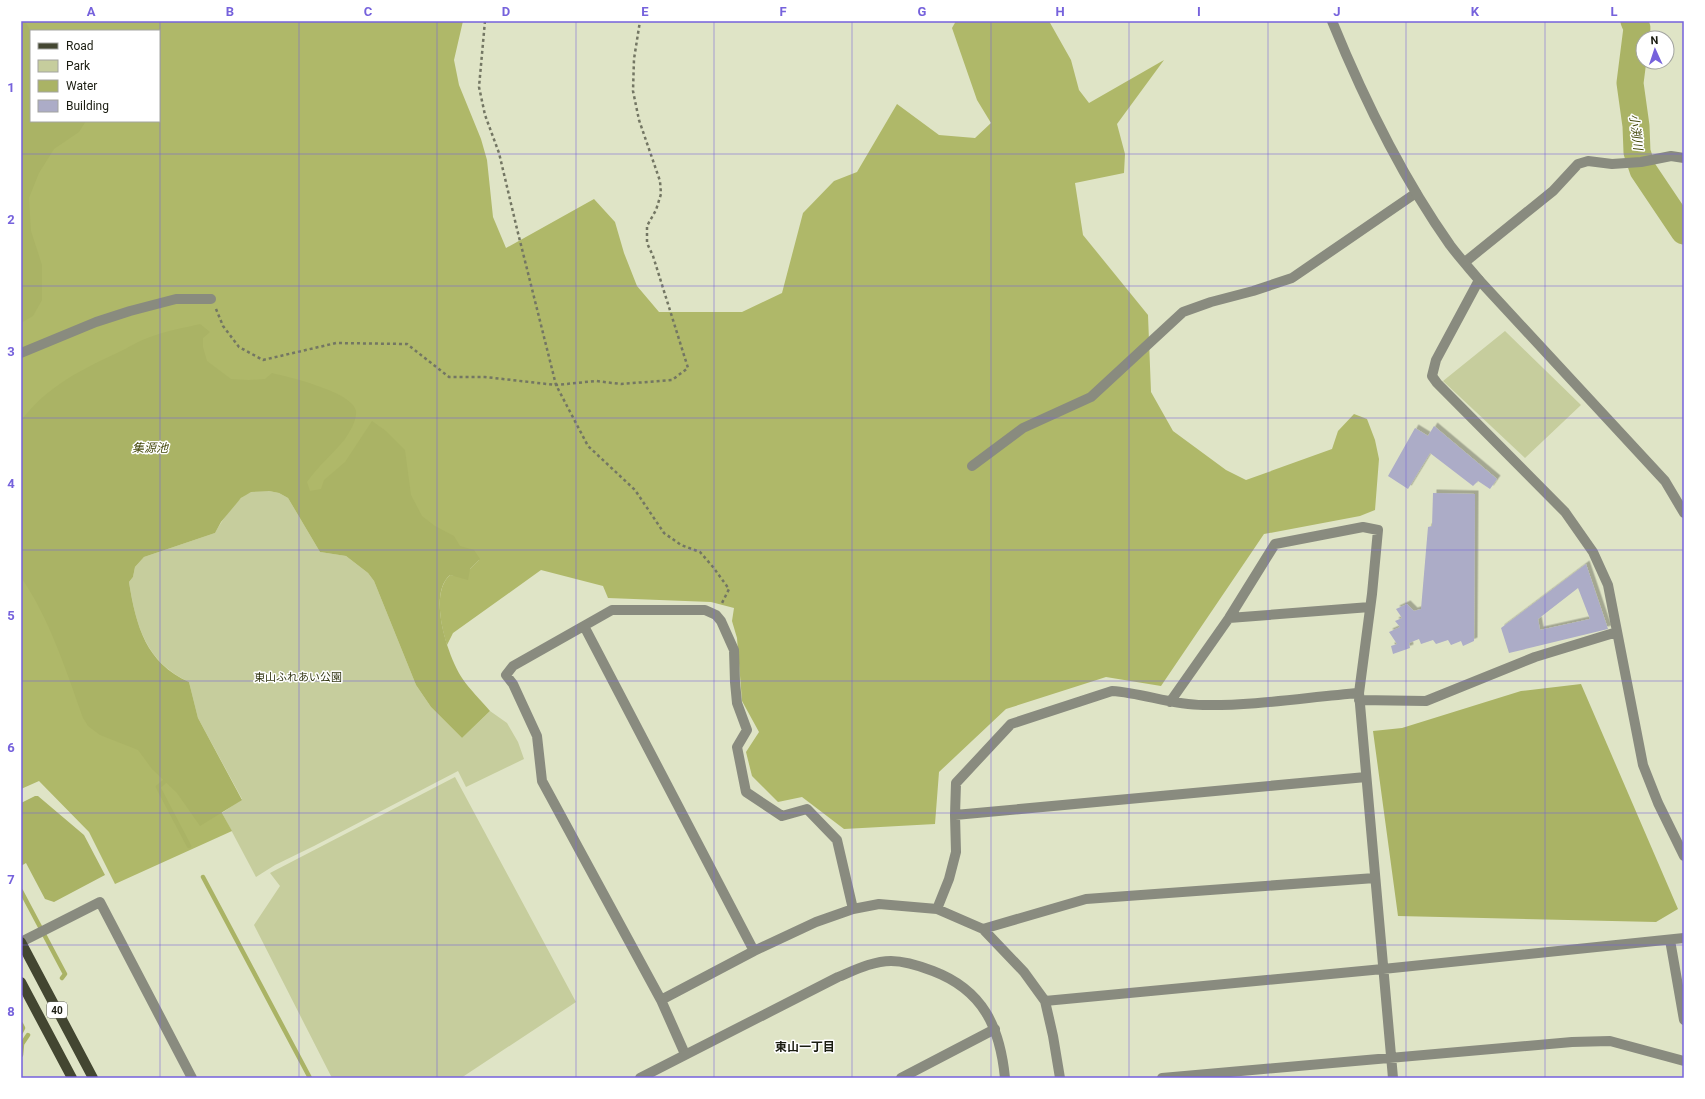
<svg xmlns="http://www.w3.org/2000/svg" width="1705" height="1099" font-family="Roboto,'Noto Sans JP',sans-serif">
<defs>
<filter id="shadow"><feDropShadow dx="3.5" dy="-3.5" stdDeviation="0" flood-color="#0004"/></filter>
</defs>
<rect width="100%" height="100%" fill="#dfe4c6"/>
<path fill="#c6cd9d" d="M1505,331L1581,405L1525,458L1443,381Z
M269,491L279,493L288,498L320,552L346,556L368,573L374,581L416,685L431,707L462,738L490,711L507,723L518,742L524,759L466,787L458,771L314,846L275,865L256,877L222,813L242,799L198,718L189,682C146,662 136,626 129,582L133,577L135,567L144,557L215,533C222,520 237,498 250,492C256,490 263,491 269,491Z
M455,777L576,1002L461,1078H332L254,925L280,886L270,873Z"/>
<path fill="#afb869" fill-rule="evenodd" d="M21,21H463L454,60L459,85L481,139L487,160L493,217L506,248L594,199L615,222L624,253L637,286L659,312H742L782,293L803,213L834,181L857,172L897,104L939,135L975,138L991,123L977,100L952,28L956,21H1049L1071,60L1079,90L1089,103L1164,60L1117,124L1125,154L1124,173L1075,183L1083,235L1148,315L1151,392L1173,431L1226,470L1246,480L1332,449L1338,431L1354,414L1367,419L1375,440L1379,459L1375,510L1360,516L1264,534L1161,686L1106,677L1006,709L939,772L935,824L844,829L802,797L778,802L752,776L746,752L759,732L742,701L737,638L732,621L734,608L711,602L608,598L603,586L541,570L453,633L447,645C441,626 433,590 450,575L458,576L470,569L479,560L260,475L108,529L99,658L222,813L232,831L115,884L89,832L39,781L21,789ZM31,31H159V121H31Z"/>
<path fill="#aab365" d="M21,21H25L31,32V121H86L79,132L54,149L39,173L29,198L31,231L42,265V300L33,316L21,323Z
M200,324L210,332L203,338V347L207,361L231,379L249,380L265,379L272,373C289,377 353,392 356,411C357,420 350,432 345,439C333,454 318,466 307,482L310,491L321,489L324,480L345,462L372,421L386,431L405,450L411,495L422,516L435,526L454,536L460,546L474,550L480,559L470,569L468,580L450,575C427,594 448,657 462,678C470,690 481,700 490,711L462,738L431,707L416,685L374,581L368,573L346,556L320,552L288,498L279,493L269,491L251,492L241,498L221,522L215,533L144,557L135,567L133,577L129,582C136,626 146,663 189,682L198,718L242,800L200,826L177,793L152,769L138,750L100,735L88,726L83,718C66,670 50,620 21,577V421C45,388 80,370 117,353C128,348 138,341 150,337C166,331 183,328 200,324Z
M1581,684L1678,909L1656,922L1398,916L1373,731L1402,728L1521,691Z
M35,796H38L84,835L105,875L54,902L45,899L26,863L21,866V803Z"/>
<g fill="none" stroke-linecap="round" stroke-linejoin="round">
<path stroke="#aab365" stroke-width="4.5" d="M164,782L158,787L189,846
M203,877L310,1078
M21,891L65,974L62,978
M21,1024L23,1028L21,1032
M21,1055L22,1044L28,1035"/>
<path stroke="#aab365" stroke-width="27" d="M1634,21L1637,28L1630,83L1636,126L1637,152L1643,170L1684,231"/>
</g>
<path fill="#acacc7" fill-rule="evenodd" filter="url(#shadow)" d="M1434,426L1497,479L1490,489L1478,481L1473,486L1430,453L1408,489L1388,476L1415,428L1428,436Z
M1433,493L1475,494L1474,641L1463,646L1461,641L1451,645L1448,640L1436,644L1433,640L1421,644L1419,639L1409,643L1410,648L1393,654L1391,646L1397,644L1389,632L1400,627L1395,621L1402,618L1396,609L1407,604L1414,611L1421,609L1428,527L1432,526Z
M1586,564L1608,629L1509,653L1501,628ZM1578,588L1590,619L1540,630L1538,619Z"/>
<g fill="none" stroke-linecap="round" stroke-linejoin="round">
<path stroke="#737663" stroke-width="2.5" stroke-dasharray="3 3" stroke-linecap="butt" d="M485,21L479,87L485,115L499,153L517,229L556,385L588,446L635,490L664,533L681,545L700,552L713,567L729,589L721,605
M216,309L223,326L239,347L263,360L336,343L407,344L449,377H485L556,385L596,381L621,384L672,380L688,368L653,256L647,243V226L656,210L661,194L660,181L639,120L633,91L634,59L640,21"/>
<path stroke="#898b7f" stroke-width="10" d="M1465,262L1553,191L1578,164L1588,161L1612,164L1641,162L1671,156L1684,158
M1479,280L1436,360L1432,376L1437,383L1565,512L1593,552L1608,585L1643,765L1658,803L1684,856
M21,353L96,322L130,311L176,299H211
M972,466L1023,428L1091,397L1183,312L1211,302L1253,291L1292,278L1416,193
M1229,618L1370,607
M584,626L754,951
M1359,700L1426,701L1535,657L1617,632
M1170,702L1229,618L1275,544L1363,527L1378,530L1372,594L1359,693L1393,1078
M955,815L1366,777
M937,909L949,879L956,852L955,815L956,783L1011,724L1112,691C1143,693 1172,705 1203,705C1254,706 1308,697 1359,693
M983,929L1086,899L1375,878
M1670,940L1684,1020
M21,942L100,902L192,1078
M661,1000L754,951L816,922L853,909L879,904L937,909L983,929L1024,972L1045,1001L1053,1036L1060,1078
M1045,1001L1383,969L1684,938
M685,1054L661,1000L542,781L537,736L513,684L506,675L513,666L612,610H705L716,615L721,621L734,650L735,682L737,703L747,730L737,747L746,792L782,816L807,809L837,840L853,909
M901,1078L995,1029
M1162,1078L1572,1042L1610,1041L1684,1061"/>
<path stroke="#898b7f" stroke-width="10" d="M1332,21C1363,97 1402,177 1450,245C1459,257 1469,268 1479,280L1665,481L1684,513
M640,1078L838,977C855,970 873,961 891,961C905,961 920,966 933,971C983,990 1000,1027 1005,1078"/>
<path stroke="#434631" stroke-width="10" d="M21,942L93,1078
M21,982L72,1078"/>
</g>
<path fill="none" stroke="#7662dc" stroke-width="1" stroke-opacity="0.55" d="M160,21V1078M299,21V1078M437,21V1078M576,21V1078M714,21V1078M852,21V1078M991,21V1078M1129,21V1078M1268,21V1078M1406,21V1078M1545,21V1078M21,154H1684M21,286H1684M21,418H1684M21,550H1684M21,681H1684M21,813H1684M21,945H1684"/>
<g text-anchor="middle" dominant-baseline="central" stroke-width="3" stroke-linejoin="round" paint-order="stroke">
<rect fill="#fff" stroke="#5f6058" stroke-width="1" x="47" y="1002" width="20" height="16" rx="3"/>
<g font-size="10" font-weight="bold" fill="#1a1c11">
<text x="57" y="1010">40</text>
</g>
<g font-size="11" fill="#323613" stroke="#fff">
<text x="298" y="677">東山ふれあい公園</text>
</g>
<g font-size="12" font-style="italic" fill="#454a0e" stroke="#fff">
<text transform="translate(1636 132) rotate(83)">小渕川</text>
<text x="150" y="448">集源池</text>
</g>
<g font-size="12" font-weight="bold" fill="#1a1c11" stroke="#fff">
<text x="805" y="1047">東山一丁目</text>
</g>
</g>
<rect width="1705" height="1099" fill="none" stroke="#ffffff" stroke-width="44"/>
<rect x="30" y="30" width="130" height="92" fill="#ffffff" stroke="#a3a4a0"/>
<rect x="38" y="43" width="20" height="6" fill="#434631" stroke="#a3a4a0"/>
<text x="66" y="50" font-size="12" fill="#1a1c11">Road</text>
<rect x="38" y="60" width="20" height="12" fill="#c6cd9d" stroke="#a3a4a0"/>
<text x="66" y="70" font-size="12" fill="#1a1c11">Park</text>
<rect x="38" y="80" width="20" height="12" fill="#aab365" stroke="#a3a4a0"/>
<text x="66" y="90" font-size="12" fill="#1a1c11">Water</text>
<rect x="38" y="100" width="20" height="12" fill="#acacc7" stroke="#a3a4a0"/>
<text x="66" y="110" font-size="12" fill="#1a1c11">Building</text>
<g transform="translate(1655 50) rotate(357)"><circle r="19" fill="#ffffff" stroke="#a3a4a0"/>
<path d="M0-3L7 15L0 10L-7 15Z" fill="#7662dc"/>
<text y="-6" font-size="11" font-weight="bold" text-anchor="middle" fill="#1a1c11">N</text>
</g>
<rect x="22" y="22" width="1661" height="1055" fill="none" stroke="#7662dc" stroke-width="1.5"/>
<g font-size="13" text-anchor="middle" font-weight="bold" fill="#7662dc">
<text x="91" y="16">A</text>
<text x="230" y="16">B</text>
<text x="368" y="16">C</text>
<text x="506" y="16">D</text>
<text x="645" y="16">E</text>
<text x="783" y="16">F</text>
<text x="922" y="16">G</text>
<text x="1060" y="16">H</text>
<text x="1199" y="16">I</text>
<text x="1337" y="16">J</text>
<text x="1475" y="16">K</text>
<text x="1614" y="16">L</text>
<text x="11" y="92">1</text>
<text x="11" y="224">2</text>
<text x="11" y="356">3</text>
<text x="11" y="488">4</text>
<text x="11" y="620">5</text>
<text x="11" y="752">6</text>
<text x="11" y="884">7</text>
<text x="11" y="1016">8</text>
</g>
</svg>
